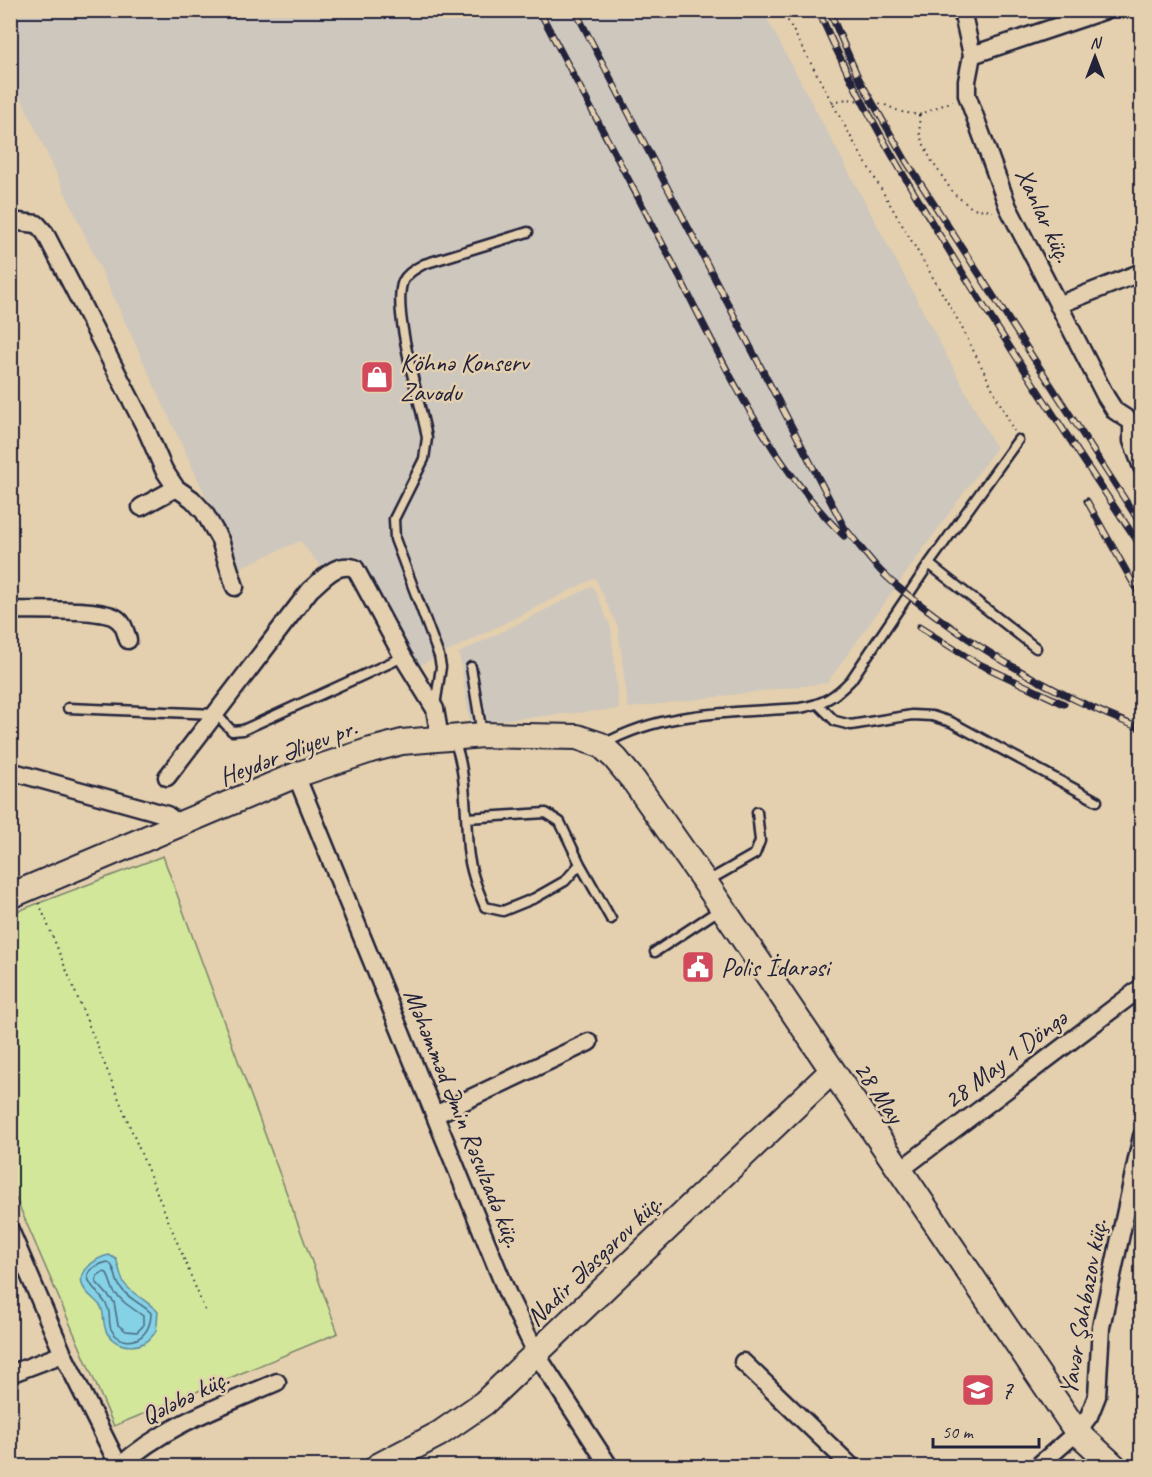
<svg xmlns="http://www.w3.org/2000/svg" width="1152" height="1477" font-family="Caveat,sans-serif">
<rect width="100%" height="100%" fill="#e4d0ae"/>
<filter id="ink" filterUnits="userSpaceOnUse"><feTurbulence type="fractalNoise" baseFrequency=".0167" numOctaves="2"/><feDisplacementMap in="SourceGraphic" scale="12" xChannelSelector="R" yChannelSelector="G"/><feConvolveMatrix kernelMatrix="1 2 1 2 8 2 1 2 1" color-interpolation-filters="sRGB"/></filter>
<g filter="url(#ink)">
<path fill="#cec7bd" d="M10,11H763L996,448L827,683L628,708L618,627L595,578L419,666L358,556L323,569L300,541L239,568L11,76Z
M593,586L611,628L619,709L470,723L459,653Z"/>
<path fill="#d3e79b" stroke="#7a846b" stroke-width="1.5" d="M163,856L338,1333L114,1426L11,1187L10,914Z"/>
<path fill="#85d1e5" stroke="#5d8ba1" stroke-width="1.5" d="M109,1255L116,1259C119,1266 120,1276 124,1283C129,1292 148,1301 158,1312C157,1319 158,1329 154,1334C143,1350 118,1350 107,1333C102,1325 105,1314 101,1307C96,1300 89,1296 85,1290C73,1274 95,1258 109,1255Z"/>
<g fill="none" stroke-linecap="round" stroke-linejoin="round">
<path stroke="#4a687f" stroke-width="1.5" d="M108,1262C117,1268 114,1280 121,1288C129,1300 142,1303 151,1313C151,1342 122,1350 111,1329C108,1322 111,1313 107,1306C100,1291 67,1272 108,1262Z
M103,1272L107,1273L114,1292L125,1303L143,1316V1326L137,1332L126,1331L118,1325L114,1302L96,1282L97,1276Z"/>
<g stroke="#22223b" stroke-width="13">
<path id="lane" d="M929,564L1036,648
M471,667L482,734
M819,705L835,721L851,725L912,715L932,716L951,722L1097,801
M435,706L441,667L439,656L395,539L394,519L424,459L427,438C421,403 391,310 403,281C407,273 416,268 424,264L528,232
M68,708L216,714L232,731L243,730L403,657
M454,740C467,773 465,814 468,849C470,870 477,888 485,907L503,911L535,898L565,881L580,864L560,822L546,813L467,818
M604,744C665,710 732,713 800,708C823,704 835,697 851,680L929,564L1018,440
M580,864L611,919
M706,882L755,854L760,841L757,812
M655,952L722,908"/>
</g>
<g stroke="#22223b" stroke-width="21">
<path id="street" d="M962,10L972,55L967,81V95L1008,207L1106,397L1115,411L1132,422
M972,55L1106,10
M10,221L37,224L45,233L146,429L164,470L176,488L192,499L204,512L220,540L235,587
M1058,305L1142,272
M1132,422V441L1142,467
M141,507L176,488
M10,610C35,611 94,608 114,617C124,622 125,631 128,640
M10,771L150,810L167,815L181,825
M296,775L508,1295L537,1355L609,1466
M167,777L310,590C324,578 336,562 355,568L403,657L435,709L440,738
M435,1115L589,1042
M899,1171L1142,987
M10,1230L63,1354L119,1466
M743,1362L851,1466
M10,1374L63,1354
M120,1466C165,1425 222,1406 277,1382
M1038,1466L1077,1432L1089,1416L1097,1396L1101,1327L1142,1136"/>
</g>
<g stroke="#22223b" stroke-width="28">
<path id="secondary" d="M10,896L296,775L371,750L402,742L483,735L577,737L601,745L615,758L634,781L705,882L1077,1432L1114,1466
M378,1466L439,1434L484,1403L831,1072"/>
</g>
<path stroke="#22223b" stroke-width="2" stroke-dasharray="1.5 4.5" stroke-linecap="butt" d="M782,10L853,141L959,322L1014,431
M832,102L847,99L883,104L901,112L919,115L953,101
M919,115L920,136L931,160L954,194L972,208L993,211
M39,903L206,1313"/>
<use href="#lane" stroke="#e4d0ae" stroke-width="8"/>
<use href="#street" stroke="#e4d0ae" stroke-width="16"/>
<use href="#secondary" stroke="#e4d0ae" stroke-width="24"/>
<g stroke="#22223b" stroke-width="7">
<path id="rail" d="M539,10C583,94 628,177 671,260C720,356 766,460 844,536
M575,10L844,527C855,540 865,554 876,566C893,585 916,601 936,616C999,663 1069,700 1142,729
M818,10C857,99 905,179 956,262C1016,358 1078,453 1142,548
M829,10L858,77L906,161L1142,526
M1087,501L1142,599
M919,627L975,662L1064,704"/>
</g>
<use href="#rail" stroke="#e4d0ae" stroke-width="4.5" stroke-dasharray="14" stroke-linecap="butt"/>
</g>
</g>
<defs>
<g id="shop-square" transform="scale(1.725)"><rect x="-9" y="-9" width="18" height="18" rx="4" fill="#d1495b" stroke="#e4d0ae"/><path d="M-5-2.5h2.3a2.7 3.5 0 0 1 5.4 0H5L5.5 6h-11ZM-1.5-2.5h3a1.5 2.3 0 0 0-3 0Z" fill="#fff"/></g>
<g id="civic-square" transform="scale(1.725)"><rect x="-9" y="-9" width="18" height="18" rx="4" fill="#d1495b" stroke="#e4d0ae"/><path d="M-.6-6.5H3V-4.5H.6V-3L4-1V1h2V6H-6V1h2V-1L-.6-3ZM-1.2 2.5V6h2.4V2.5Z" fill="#fff"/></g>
<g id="school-square" transform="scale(1.725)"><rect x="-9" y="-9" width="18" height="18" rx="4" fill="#d1495b" stroke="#e4d0ae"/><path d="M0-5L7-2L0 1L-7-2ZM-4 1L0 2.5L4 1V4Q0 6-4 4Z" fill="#fff"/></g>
</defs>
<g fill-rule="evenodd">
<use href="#shop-square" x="377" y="377"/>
<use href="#civic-square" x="698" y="967"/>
<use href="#school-square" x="978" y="1390"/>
</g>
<g text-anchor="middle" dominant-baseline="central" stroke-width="5" stroke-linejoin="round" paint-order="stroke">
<g font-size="26" fill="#22223b" stroke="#e4d0ae">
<text transform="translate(1044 215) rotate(65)">Xanlar küç.</text>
<text transform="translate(288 752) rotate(-21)">Heydər Əliyev pr.</text>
<text transform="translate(1005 1059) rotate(-37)">28 May 1 Döngə</text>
<text transform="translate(879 1092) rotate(56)">28 May</text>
<text transform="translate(463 1118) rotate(68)">Məhəmməd Əmin Rəsulzadə küç.</text>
<text transform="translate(594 1260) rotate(-44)">Nadir Ələsgərov küç.</text>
<text transform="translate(1083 1307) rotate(-80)">Yavər Şahbazov küç.</text>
<text transform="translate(185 1397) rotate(-26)">Qələbə küç.</text>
</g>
<g font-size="26" fill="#22223b" stroke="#e4d0ae" text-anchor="start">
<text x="400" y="362">Köhnə Konserv<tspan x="400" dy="30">Zavodu</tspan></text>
<text x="721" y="967">Polis İdarəsi</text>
<text x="1001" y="1390">7</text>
</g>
</g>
<rect width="1152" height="1477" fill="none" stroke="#e4d0ae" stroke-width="36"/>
<rect x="18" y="18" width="1116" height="1441" fill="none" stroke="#22223b" stroke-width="2" filter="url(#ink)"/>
<g transform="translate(1095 57)" stroke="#e4d0ae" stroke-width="4.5" paint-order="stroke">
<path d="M0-4.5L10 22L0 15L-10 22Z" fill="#22223b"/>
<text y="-9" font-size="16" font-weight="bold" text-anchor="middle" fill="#22223b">N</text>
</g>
<path d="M933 1438v9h106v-9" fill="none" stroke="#22223b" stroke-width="3"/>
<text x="942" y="1438" font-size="18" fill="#22223b" stroke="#e4d0ae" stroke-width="4.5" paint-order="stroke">50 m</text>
</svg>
